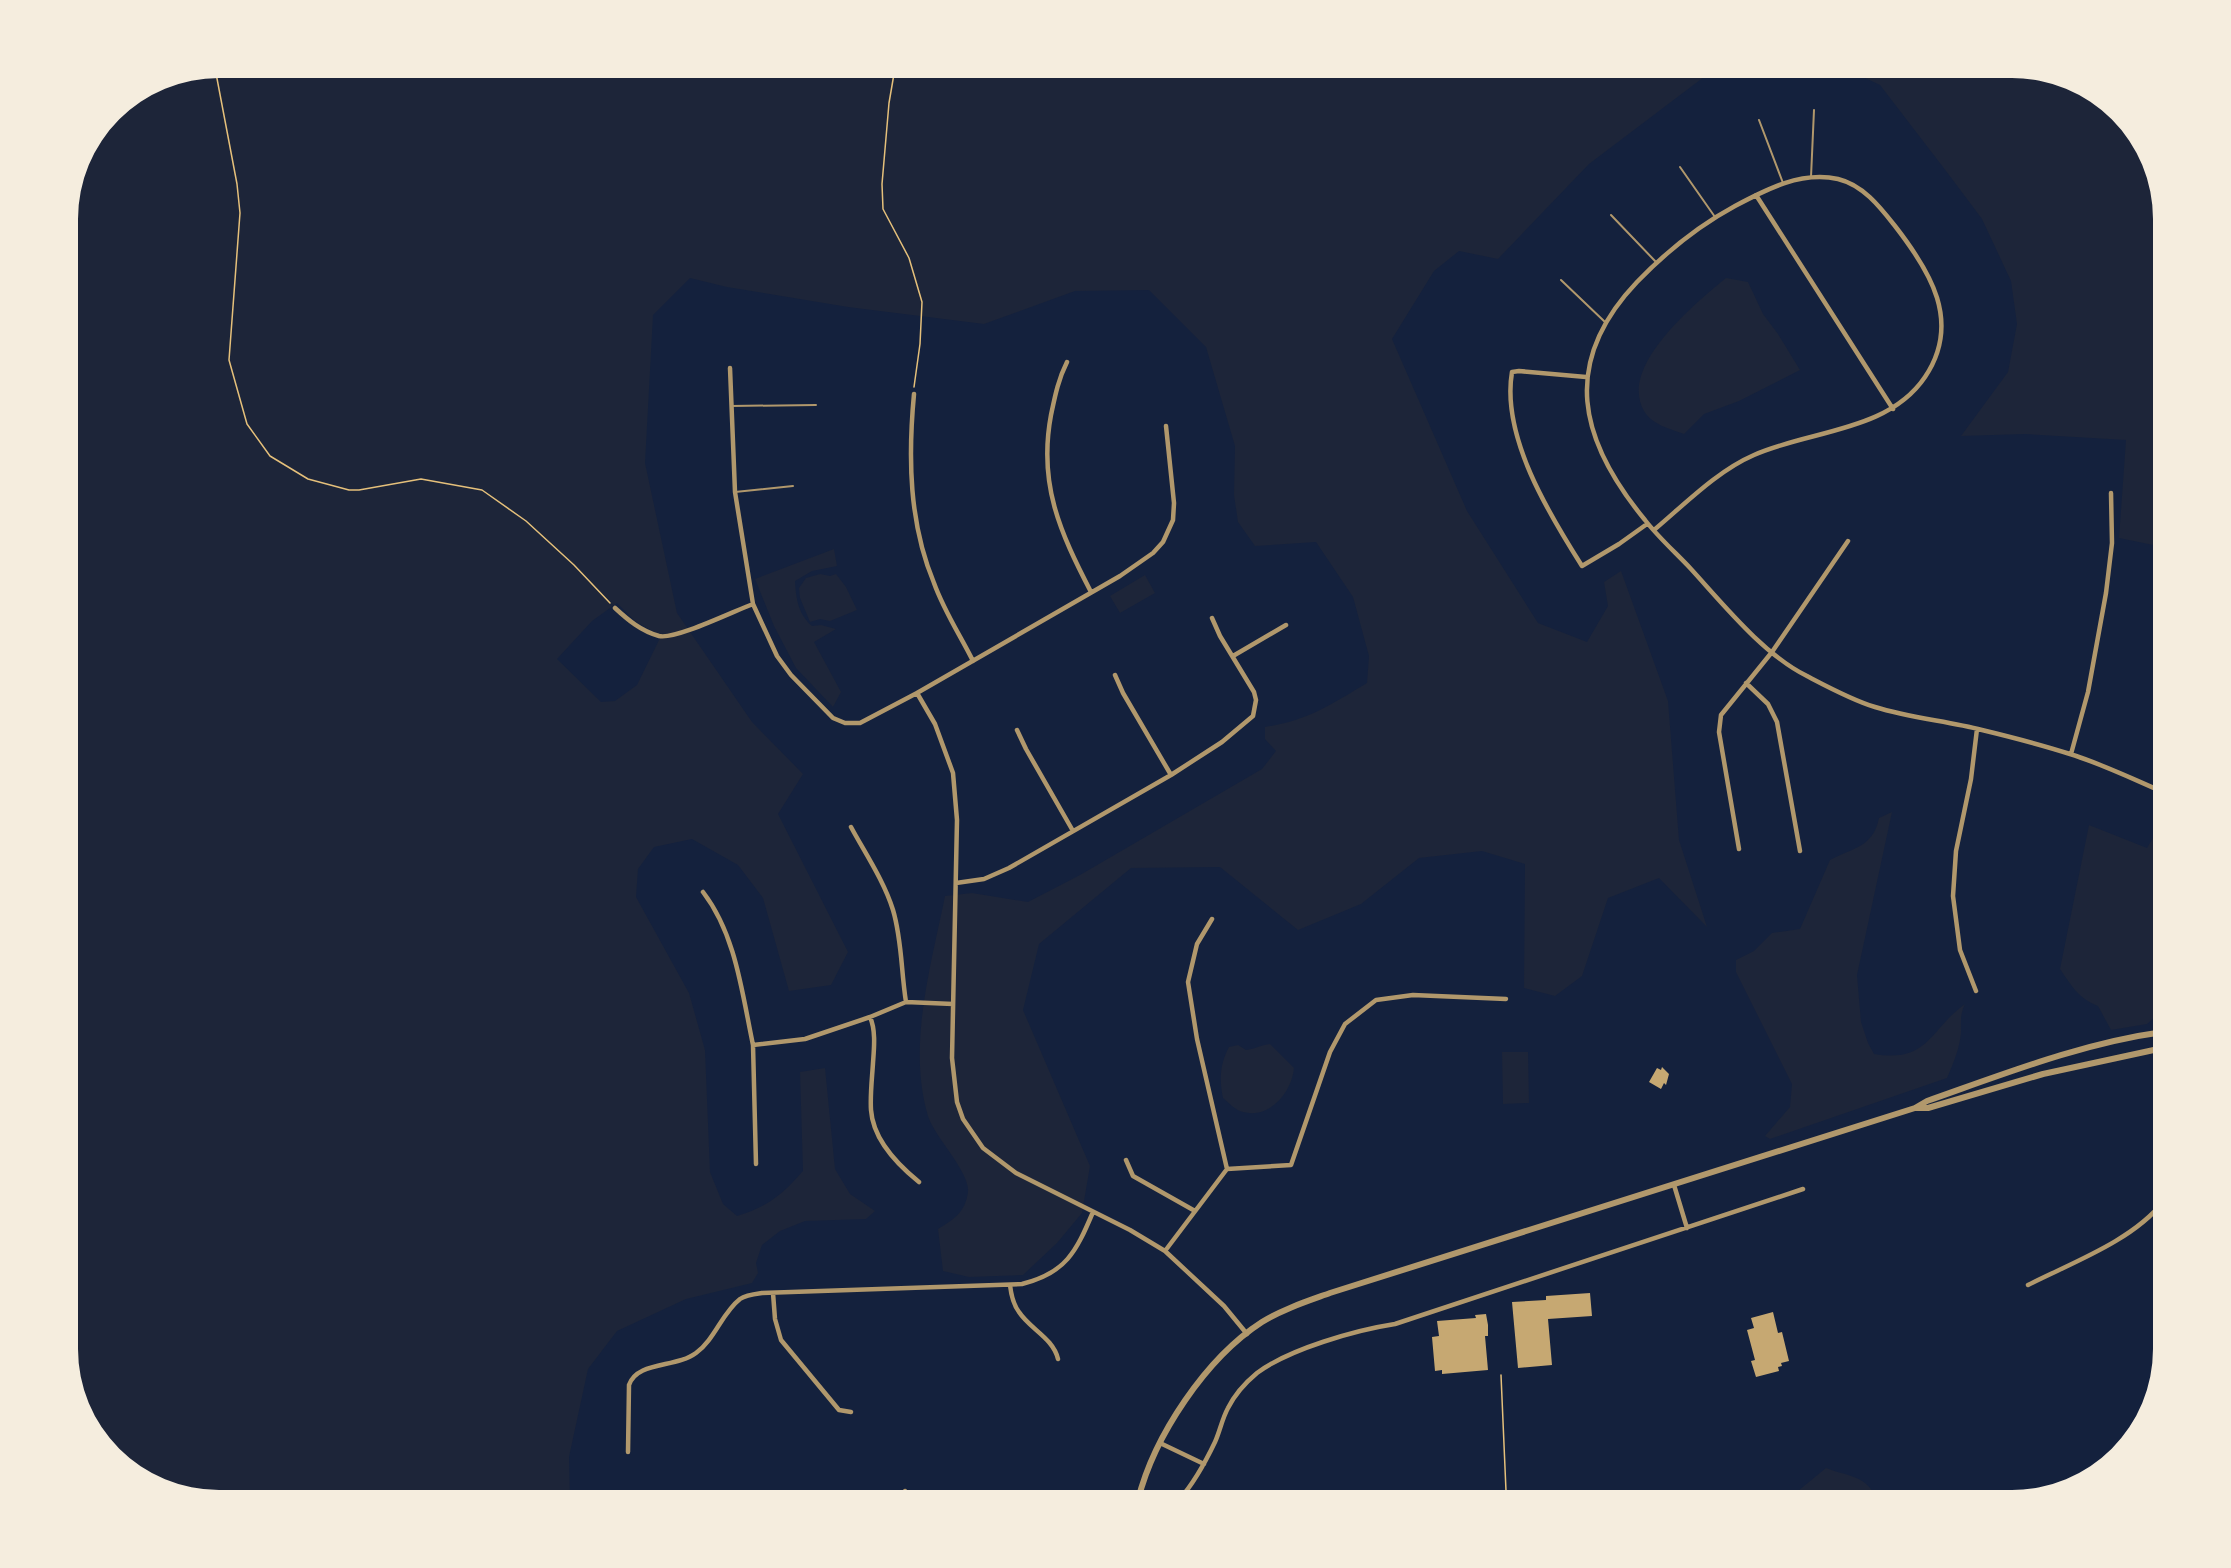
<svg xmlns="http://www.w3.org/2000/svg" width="2231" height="1568" font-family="Montserrat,sans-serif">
<rect width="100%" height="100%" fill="#14213d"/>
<path fill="#1d2539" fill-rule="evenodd" d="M219,68H1745L1704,77L1589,164L1498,259L1459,251L1434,271L1392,339L1467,511L1538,623L1587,642L1608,606L1604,582L1621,571L1668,701L1679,840L1707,927L1659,878L1608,898L1582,976L1555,996L1524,988L1525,864L1482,851L1419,858L1361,904L1298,930L1220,867L1131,868L1039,944L1023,1010L1090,1166L1082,1213L1057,1243L1023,1275L969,1277L943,1271L938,1229C954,1219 965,1213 968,1192C970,1172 935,1138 928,1116C907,1046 931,966 945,896L972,893L1028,902L1080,875L1262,769L1276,751L1265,739V727C1307,721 1332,704 1367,683L1369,656L1353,597L1316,542L1255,546L1238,522L1234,495L1235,446L1206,347L1149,290L1075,291L984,324L848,307L727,287L690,278L653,315L645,463L677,613L752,722L803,774L778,814L848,952L831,985L789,991L763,898L738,865L692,839L654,847L638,869L636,897L689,993L705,1050L710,1172L723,1204L737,1216C767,1207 782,1195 803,1171L800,1072L825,1068L835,1169L850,1194L875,1211L866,1219L805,1221L780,1231L762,1245L756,1263L758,1273L752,1283L686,1299L617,1331L588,1369L569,1457L570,1500H219L135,1475L88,1424L68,1358V210L79,161L112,112L161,79ZM617,603L635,621L661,636L637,685L615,701L601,702L557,659L592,621Z
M1844,68H2012L2096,93L2143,144L2163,219V547L2119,538L2126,440L2025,434L1961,436L2008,372L2017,324L2011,281L1982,219L1946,171L1880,85Z
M1726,278L1748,282L1763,314L1778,334L1800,370L1739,401L1704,414L1684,434C1671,429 1652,425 1644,411C1618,366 1696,303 1726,278Z
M834,549L837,566L812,571L795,581C796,598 798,614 812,626L821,625L836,629L814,642L841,692L833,707L796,668L774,626L755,579Z
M820,574L830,576L836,574L846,587L857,610L830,621L820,619L810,622L800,598L799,588L806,578Z
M1145,575L1155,593L1120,613L1110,596Z
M1892,812L1857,975L1861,1022L1868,1043L1874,1054C1929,1063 1929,1030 1965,1004C1960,1014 1961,1021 1961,1032C1960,1048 1953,1064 1947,1078L1770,1139L1765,1136L1790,1107L1792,1084L1736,972V960L1754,951L1772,933L1800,929L1830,860C1852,848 1873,848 1879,818Z
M2163,821V1010L2147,1024L2111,1030L2098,1006C2079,999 2071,985 2060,969L2089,825L2147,848Z
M1270,1044L1294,1068C1292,1092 1270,1119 1243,1112C1235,1110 1229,1103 1223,1098C1219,1079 1220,1064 1229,1047L1238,1045L1246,1050C1255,1049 1261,1045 1270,1044Z
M1502,1052H1528L1529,1103L1503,1104Z
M1826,1468C1849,1477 1867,1475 1877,1500H1787Z"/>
<path fill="#c6a872" d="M1662,1067L1669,1074L1666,1085L1664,1083L1661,1089L1649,1082L1657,1068L1661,1070Z
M1590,1293L1592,1316L1548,1319L1552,1365L1518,1368L1512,1302L1546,1300V1296Z
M1773,1312L1778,1333L1782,1332L1789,1361L1781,1363L1782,1366L1778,1367L1779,1371L1756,1377L1751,1361L1755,1360L1747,1330L1754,1328L1751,1318Z
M1486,1314L1488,1325V1336H1485L1488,1370L1442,1374V1370L1435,1371L1432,1337L1439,1336L1437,1321L1476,1318L1475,1315Z"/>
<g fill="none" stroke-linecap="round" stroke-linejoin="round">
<path stroke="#e5c07b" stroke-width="1.5" d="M215,68L237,184L240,213L229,360L247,424L270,456L308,479L349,490H359L421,479L482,490L526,521L574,565L610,603
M895,68L889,103L882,184L883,209L909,258L922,302L920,344L914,387
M1501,1375L1506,1491L1505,1500"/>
<path stroke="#b1986c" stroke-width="2" d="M1759,120L1783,183
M1680,167L1715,217
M1811,177L1814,110
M1611,215L1656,262
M1561,280L1605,322
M731,406L816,405
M735,492L793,486"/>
<path stroke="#b1986c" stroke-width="4.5" d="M1756,195L1893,409
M1067,362C1058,380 1055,396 1051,415C1038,484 1060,532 1091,592
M730,368L735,492L753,604L777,656L791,675L833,718L845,723H860L917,693L1120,576L1153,553L1163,542L1173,520L1174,503L1166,426
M1586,377L1519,371L1512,372C1501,436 1549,514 1582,566L1619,544L1647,524
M914,394C908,458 909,523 934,583C944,611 960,635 973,661
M1654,530C1685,504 1717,471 1754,455C1810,430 1888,432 1925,377C1962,322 1930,271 1895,226C1880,207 1863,185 1838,179C1801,171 1767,189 1735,206C1698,226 1666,252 1637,282C1560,363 1579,440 1645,520C1658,537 1676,553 1691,569C1723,604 1764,655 1807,676C1828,687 1852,700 1875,707C1910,718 1947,721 1982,730C2011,737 2042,745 2070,754C2102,764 2133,779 2163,792
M615,608C628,620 641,631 659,636C675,640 734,611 753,604
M1233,656L1286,625
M1115,675L1123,693L1171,775
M1746,683L1768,704L1777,722L1800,851
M917,693L935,724L953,773L957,820L952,1058L957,1102L963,1119L983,1148L1016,1173L1130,1230L1165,1251L1224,1306L1247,1334
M1017,730L1026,749L1073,831
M2071,754L2088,692L2106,593L2112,543L2111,493
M851,827C865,853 884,881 893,910C902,940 901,971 906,1002
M1739,849L1719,732L1721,715L1772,652L1848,541
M956,883L984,879L1009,868L1171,775L1222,742L1253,716L1256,700L1254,692L1220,636L1212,618
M703,892C736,935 742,993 753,1045L805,1039L870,1017L906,1002L953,1004
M1212,919L1197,944L1188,982L1197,1039L1227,1169
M1976,991L1960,950L1953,896L1956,851L1971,779L1977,729
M870,1017C876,1030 874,1049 873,1063C872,1079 870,1095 871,1110C873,1139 898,1165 919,1182
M753,1045L756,1164
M1126,1160L1133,1176L1195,1211
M1674,1185L1687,1228
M1165,1251L1227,1169L1291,1165L1330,1052L1345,1024L1376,1000L1413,995L1506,999
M1010,1285C1011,1294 1013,1304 1019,1312C1030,1329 1053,1338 1058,1359
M2028,1285C2071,1263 2132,1241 2163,1202
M773,1293L775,1319L781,1340L839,1410L851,1412
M1160,1443L1204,1464
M628,1452L629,1385C637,1361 676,1368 696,1353C715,1339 722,1313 740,1299C746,1295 755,1294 762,1293L1022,1284C1066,1273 1076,1252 1093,1212
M903,1500L905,1491
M1179,1500C1194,1483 1205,1463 1215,1442C1220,1431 1222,1419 1228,1408C1235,1394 1245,1383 1257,1373C1289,1349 1356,1330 1395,1324L1803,1189"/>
<path stroke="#b1986c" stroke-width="6" d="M1916,1108H1928L2043,1074L2163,1048
M1138,1500C1154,1436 1206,1358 1262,1322C1283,1309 1308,1301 1330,1293L1915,1108L1927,1101C2004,1074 2082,1043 2163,1032"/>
</g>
<path d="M0 0H2231V1568H0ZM219 78H2012A141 141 0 0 1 2153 219V1349A141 141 0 0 1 2012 1490H219A141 141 0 0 1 78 1349V219A141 141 0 0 1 219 78Z" fill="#f5edde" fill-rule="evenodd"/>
</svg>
